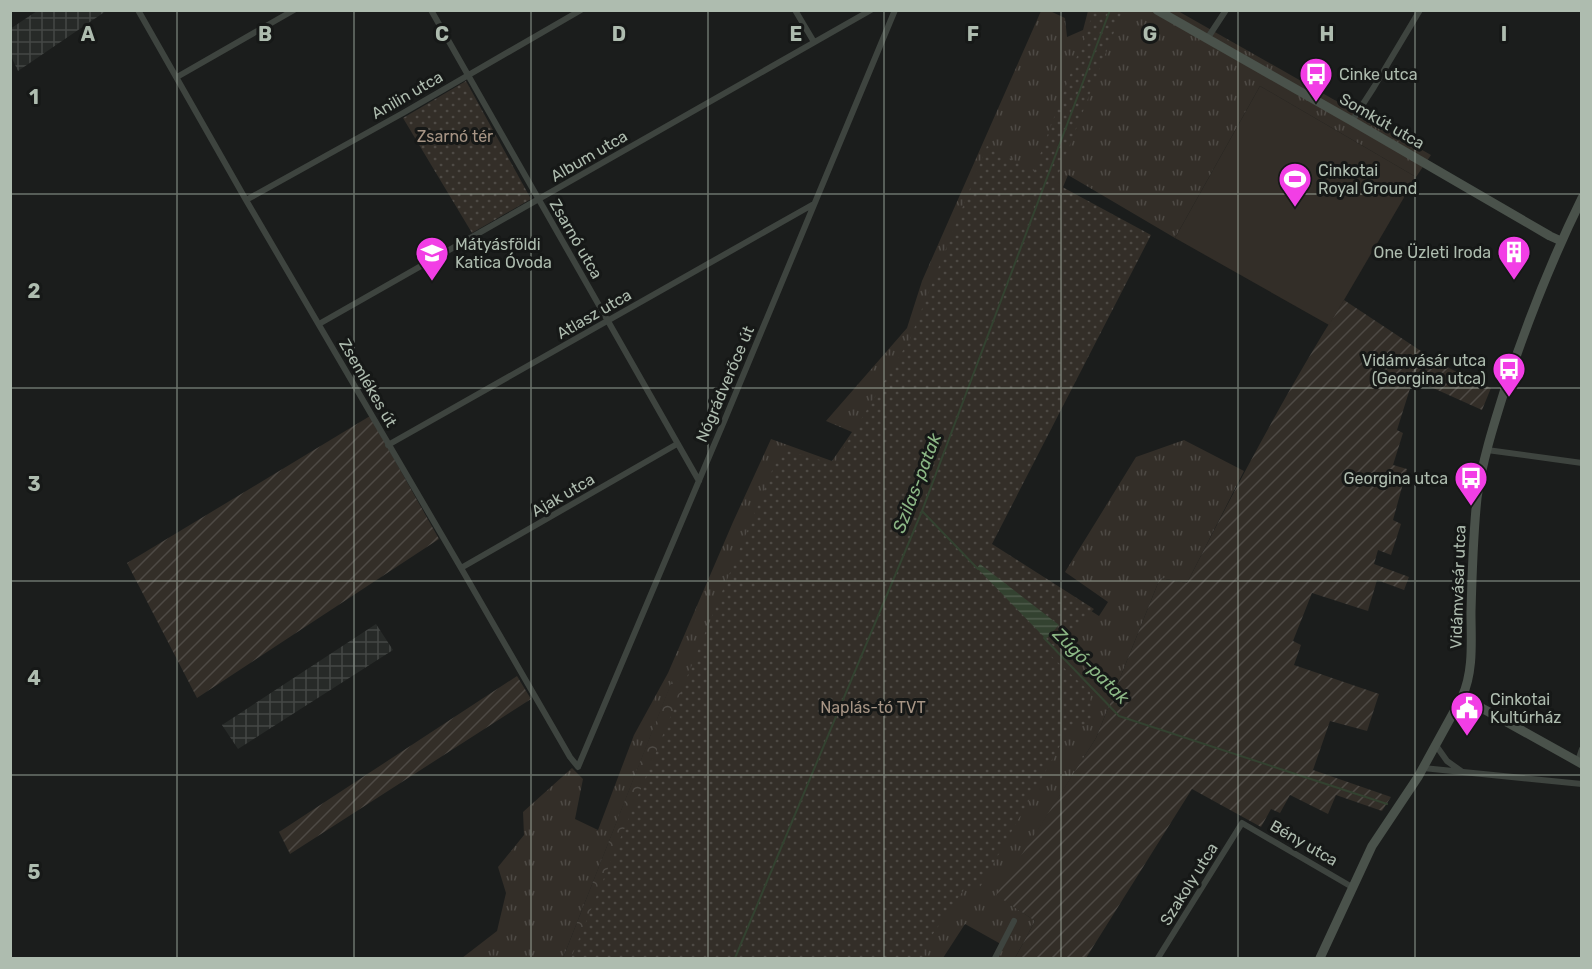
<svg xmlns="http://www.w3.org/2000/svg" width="1592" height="969" font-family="Rubik,sans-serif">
<defs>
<pattern id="industrial-grid" width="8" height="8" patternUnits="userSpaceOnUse" patternTransform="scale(1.5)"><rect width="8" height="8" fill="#272a28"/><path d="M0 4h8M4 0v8" fill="none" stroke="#444745"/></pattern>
<pattern id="grass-tufts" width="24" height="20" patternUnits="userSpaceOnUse" patternTransform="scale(1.5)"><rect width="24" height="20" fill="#332e28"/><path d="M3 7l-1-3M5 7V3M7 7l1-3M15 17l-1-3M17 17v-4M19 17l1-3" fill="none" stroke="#4e4a45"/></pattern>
<pattern id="forest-crowns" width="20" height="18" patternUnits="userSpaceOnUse" patternTransform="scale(1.5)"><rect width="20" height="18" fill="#332e28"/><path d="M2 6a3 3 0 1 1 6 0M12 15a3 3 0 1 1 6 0" fill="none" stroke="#4e4a45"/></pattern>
<pattern id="park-dots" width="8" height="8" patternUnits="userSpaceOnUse" patternTransform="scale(1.5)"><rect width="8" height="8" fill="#332e28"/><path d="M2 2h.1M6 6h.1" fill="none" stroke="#4e4a45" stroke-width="1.8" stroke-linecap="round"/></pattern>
<pattern id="garden-furrows" width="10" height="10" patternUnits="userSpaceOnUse" patternTransform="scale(1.5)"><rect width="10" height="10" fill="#332e28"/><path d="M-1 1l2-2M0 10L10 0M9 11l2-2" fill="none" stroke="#4e4a45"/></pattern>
<pattern id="water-rules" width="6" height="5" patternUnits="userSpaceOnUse" patternTransform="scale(1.5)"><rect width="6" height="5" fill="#334230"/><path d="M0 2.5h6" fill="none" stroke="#4e5b4b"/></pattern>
</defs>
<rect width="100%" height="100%" fill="#1b1d1c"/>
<path fill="url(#industrial-grid)" d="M37,11H106L18,71L11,56L10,29Z
M376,624L393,650L238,749L222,725Z"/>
<path fill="url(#grass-tufts)" d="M1041,11H1050L1065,18L1067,37L1083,30L1088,11H1178L1431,155L1416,177L1260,86L1175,238L1068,175L922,527L830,775L673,679L563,958H462L497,931L506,893L498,867L524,835L523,812L572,768L583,779L575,819L598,830L634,735L668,673L733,522L771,439L832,461L852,432L826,421L907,328L922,281Z
M1184,440L1244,471L1187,583L1160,578L1096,738L997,895L1035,921L1015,958H999V943L965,924L943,958H840L1030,572L1099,616L1108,602L1065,572L1136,457Z"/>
<path fill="url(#forest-crowns)" d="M673,678L688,686L640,958H563Z"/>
<path fill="url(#park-dots)" d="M1094,11H1117L1121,14L1055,183L1151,235L992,544L1094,609L1049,654L1090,692L1092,725L1071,726L979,889L965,888L923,948L925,958H571L781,449L834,464L910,339L987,146L1034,171Z
M466,81L531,199L472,233L403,118Z"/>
<path fill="url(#garden-furrows)" d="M1344,300L1436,361L1466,377L1491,388L1482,410L1413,379L1397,430L1403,433L1393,465L1407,469L1393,520L1401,524L1391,555L1378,550L1374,564L1409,577L1404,590L1377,580L1368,611L1312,593L1293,641L1301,645L1294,665L1379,694L1367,731L1330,721L1313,770L1391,797L1382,811L1336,795L1328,814L1290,795L1280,813L1271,809L1261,827L1192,789L1086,958H1015L1035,921L996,895L1096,738L1160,578L1187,583C1236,487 1286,391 1344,300Z
M370,416L439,539L197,698L127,563Z
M517,676L531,699L290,854L279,832Z"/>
<path fill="#332e28" d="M1260,86L1416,177L1344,300L1329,325L1175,238Z"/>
<path fill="url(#water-rules)" d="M980,564L1059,625L1046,639L977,568Z"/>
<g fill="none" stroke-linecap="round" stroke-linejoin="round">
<path stroke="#334230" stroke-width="2" d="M922,511L978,569
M1044,638L1119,716L1387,804
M735,958L922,511L1110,10"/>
<path stroke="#3e443f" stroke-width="6" d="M138,10L246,200L461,568L570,757L578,767L725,419L895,10
M431,10L699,481
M795,10L814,42
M1207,39L1226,10
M177,77L294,10
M1352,121L1374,87L1420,10
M246,200L403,113L581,10
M319,324L871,10
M388,445L812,205
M1487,450L1582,463
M461,568L677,444
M1435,744L1447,761L1461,771
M1578,761L1582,749
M1423,768L1582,784
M995,958L1014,921
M1158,958L1242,823L1352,887"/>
<path stroke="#4a524b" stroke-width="9" d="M1157,10L1352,121L1550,236L1561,241
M1462,697L1582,764
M1320,958L1372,846L1418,777L1462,697C1474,671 1471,640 1471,612C1472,574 1473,536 1477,498C1482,462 1493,427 1504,392C1526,325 1551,261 1582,198"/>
</g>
<path fill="none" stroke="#aebcaf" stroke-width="1.5" stroke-opacity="0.55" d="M177,10V958M354,10V958M531,10V958M708,10V958M884,10V958M1061,10V958M1238,10V958M1415,10V958M10,194H1582M10,388H1582M10,581H1582M10,775H1582"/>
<defs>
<g id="bus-pin" transform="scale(1.725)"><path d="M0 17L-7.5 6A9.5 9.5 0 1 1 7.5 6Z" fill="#f23ee5" stroke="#161817"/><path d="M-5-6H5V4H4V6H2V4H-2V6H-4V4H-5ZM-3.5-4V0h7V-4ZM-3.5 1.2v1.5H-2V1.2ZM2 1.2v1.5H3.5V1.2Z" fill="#fff"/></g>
<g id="stadium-pin" transform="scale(1.725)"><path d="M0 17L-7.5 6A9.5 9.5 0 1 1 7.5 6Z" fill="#f23ee5" stroke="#161817"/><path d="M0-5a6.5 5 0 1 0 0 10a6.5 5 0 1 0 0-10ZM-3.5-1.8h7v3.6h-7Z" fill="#fff"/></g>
<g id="building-pin" transform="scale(1.725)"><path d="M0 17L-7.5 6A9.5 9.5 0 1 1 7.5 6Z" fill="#f23ee5" stroke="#161817"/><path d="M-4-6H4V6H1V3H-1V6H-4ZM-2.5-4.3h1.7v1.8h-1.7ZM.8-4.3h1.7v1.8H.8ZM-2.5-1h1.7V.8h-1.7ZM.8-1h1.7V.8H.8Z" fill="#fff"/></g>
<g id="school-pin" transform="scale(1.725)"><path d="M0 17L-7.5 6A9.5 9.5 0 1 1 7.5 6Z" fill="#f23ee5" stroke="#161817"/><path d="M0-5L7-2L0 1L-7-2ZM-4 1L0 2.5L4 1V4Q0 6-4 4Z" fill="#fff"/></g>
<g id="civic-pin" transform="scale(1.725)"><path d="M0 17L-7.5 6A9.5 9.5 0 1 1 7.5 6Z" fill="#f23ee5" stroke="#161817"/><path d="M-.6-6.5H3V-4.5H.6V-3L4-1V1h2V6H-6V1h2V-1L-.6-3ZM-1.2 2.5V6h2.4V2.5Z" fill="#fff"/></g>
</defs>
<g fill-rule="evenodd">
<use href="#bus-pin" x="1316" y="74"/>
<use href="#stadium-pin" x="1295" y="179"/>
<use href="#building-pin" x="1514" y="252"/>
<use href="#school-pin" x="432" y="253"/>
<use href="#bus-pin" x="1509" y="369"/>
<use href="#bus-pin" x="1471" y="478"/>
<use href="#civic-pin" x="1467" y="708"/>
</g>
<g text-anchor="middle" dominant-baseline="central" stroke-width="6" stroke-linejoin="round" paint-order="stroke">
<g font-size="16" fill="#aebcaf" stroke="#161817" text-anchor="start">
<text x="1339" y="74">Cinke utca</text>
<text x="1318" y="170">Cinkotai<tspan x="1318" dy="18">Royal Ground</tspan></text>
<text x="455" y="244">Mátyásföldi<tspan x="455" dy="18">Katica Óvoda</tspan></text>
<text x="1491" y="252" text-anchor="end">One Üzleti Iroda</text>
<text x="1486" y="360" text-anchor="end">Vidámvásár utca<tspan x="1486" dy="18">(Georgina utca)</tspan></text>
<text x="1448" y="478" text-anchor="end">Georgina utca</text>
<text x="1490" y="699">Cinkotai<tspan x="1490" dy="18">Kultúrház</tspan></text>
</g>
<g font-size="16" fill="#aebcaf" stroke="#161817">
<text transform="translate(407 95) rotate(-30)">Anilin utca</text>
<text transform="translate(1382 121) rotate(30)">Somkút utca</text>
<text transform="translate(589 156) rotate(-30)">Album utca</text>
<text transform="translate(576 239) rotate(60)">Zsarnó utca</text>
<text transform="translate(594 314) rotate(-30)">Atlasz utca</text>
<text transform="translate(368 383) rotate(60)">Zsemlékes út</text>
<text transform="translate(725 384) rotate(-67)">Nógrádverőce út</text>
<text transform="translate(563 495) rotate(-30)">Ajak utca</text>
<text transform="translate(1458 587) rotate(-88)">Vidámvásár utca</text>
<text transform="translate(1304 843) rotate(30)">Bény utca</text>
<text transform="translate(1189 884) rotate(-58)">Szakoly utca</text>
</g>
<g font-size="16" fill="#a79585" stroke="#161817">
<text x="455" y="136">Zsarnó tér</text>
<text x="873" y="707">Naplás-tó TVT</text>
</g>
<g font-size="18" font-style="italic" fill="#8bb785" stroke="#161817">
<text transform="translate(917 483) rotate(-69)">Szilas-patak</text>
<text transform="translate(1091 666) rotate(45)">Zúgó-patak</text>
</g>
</g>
<g font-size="20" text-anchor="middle" font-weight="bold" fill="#aebcaf" stroke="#161817" stroke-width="6" stroke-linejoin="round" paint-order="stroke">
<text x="88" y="41">A</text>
<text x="265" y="41">B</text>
<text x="442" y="41">C</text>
<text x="619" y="41">D</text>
<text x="796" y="41">E</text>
<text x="973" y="41">F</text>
<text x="1150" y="41">G</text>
<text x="1327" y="41">H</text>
<text x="1504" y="41">I</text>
<text x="34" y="104">1</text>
<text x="34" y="298">2</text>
<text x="34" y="491">3</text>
<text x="34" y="685">4</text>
<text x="34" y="879">5</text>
</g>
<rect width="1592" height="969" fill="none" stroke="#aebcaf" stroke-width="24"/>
</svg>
